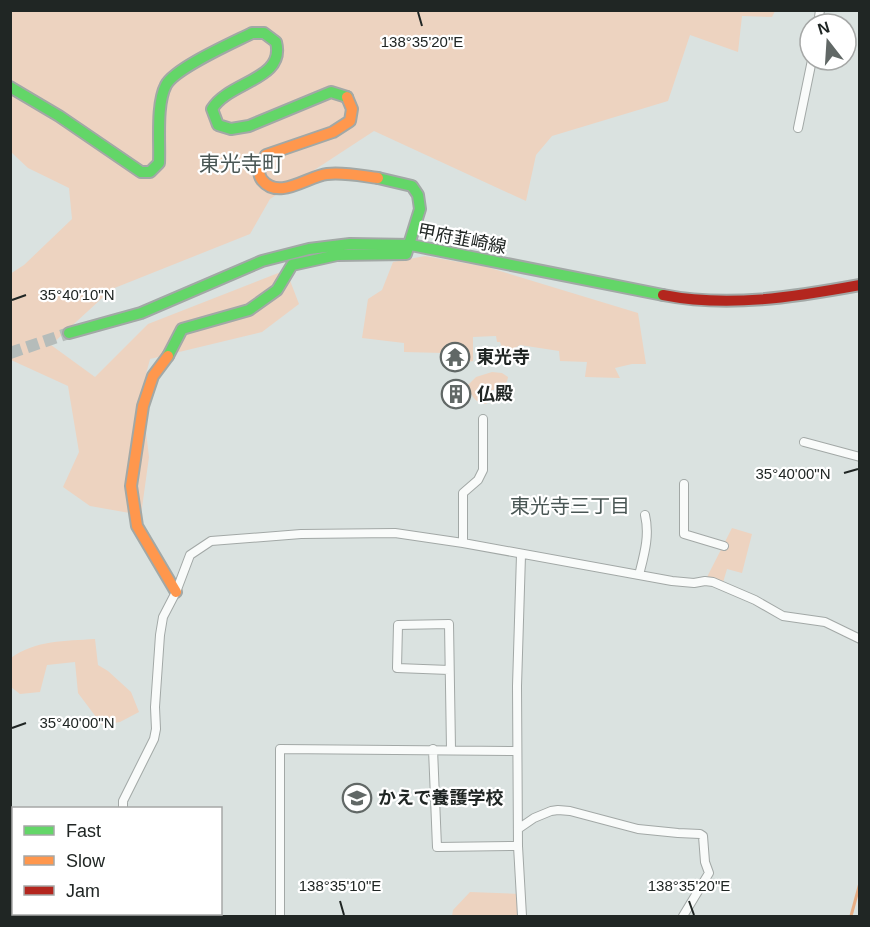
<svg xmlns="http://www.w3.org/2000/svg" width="870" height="927" font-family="Helvetica,'Noto Sans JP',sans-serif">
<rect width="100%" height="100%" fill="#dae2e0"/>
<path fill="#edd3c0" d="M11,11H775L772,17L742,16L738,52L690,35L668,101L552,136L536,155L526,201L374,131L270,199L250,234L112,289L51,345L95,377L148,324L286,270L299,304L262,332L150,359L146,374L143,406L149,457L141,515L90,506L63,487L79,452L68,386L11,360L10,274L24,265L72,219L69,188L28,168L11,152Z
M425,256L487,267L638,313L646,364H632L615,368L620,378L585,377L587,362L560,361L559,351L520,345L508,352L503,350L500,342H497L496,336L473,337V361L467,362V347L443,348V353L404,352V343L362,338L368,299L382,290L393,262Z
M492,372L502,373L508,377C506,388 502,388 492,390L490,400L486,404C475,403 471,396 468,385L476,377Z
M732,528L752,534L742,573L727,569L722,586L705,581Z
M95,639L98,665L108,671L131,692L139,712L120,722L102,725L78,693L75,662L47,665L40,692L20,694L11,687V658C36,640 65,641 95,639Z
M470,892L520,894L522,916H452L453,910Z"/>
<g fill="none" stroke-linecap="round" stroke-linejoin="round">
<path stroke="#e7ae85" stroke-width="3" d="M851,916L860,883"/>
<path stroke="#b5bcba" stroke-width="12" stroke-dasharray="12 6" stroke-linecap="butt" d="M10,353L69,333"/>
<g stroke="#a2a8a6" stroke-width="10">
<path id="street" d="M818,24L820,10
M798,128L812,60
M804,442L860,457
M684,484V534L724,546
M463,543V493L478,480L483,470V419
M639,575C644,555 650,536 645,515
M449,670L397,668L398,625L449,624L451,749
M433,749L437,847L518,846L522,916
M123,808V801L154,739L156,729L155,707L160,635L163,617L176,592L190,555L211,541L301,534L395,533L463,543L672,581L694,583L705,581L713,582L755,600L783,616L825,622L860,639
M518,829L534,818L551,811L558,810L570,811L638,829L678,833L700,834L703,836L705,862L709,873L683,916
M518,846L517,686L521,555
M120,916V914
M280,916V749L516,751"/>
</g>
<g stroke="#a2a8a6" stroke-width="14">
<path id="fast" d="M10,87L59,116L141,172H150L159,163C160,141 156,104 166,85C175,68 232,43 252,33H264L276,42C286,80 229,81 212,109L218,125L231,129L249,126L331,92L347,97
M69,333L141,313L262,261L309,249L350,244L411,245L663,295
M168,356L182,329L249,310L277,290L292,265L337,255L406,254L420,209L418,195L412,186L378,178"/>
</g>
<g stroke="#a2a8a6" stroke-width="14">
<path id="slow" d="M347,97L352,109L350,121L333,132L266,155C261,163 256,172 262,180C279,201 308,176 327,174C344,172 362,176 378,178
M168,356L153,376L143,406L131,486L137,526L176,592"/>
</g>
<g stroke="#a2a8a6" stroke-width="14">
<path id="jam" d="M663,295C729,308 794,297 860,285"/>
</g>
<use href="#street" stroke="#f9fbfa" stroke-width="8"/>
<use href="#fast" stroke="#63d668" stroke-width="10"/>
<use href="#slow" stroke="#ff974d" stroke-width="10"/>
<use href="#jam" stroke="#b3261e" stroke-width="10"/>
</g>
<path fill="none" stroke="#202624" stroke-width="2" d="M418,12L422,26M12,300L26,295M844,473L858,469M12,728L26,723M340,901L344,915M689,901L694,915"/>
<defs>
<g id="temple-ring" transform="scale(1.5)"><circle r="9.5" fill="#fff" stroke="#616866" stroke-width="1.5"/><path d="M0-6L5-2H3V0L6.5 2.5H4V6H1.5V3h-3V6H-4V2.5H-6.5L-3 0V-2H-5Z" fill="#616866"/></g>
<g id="building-ring" transform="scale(1.5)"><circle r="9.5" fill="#fff" stroke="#616866" stroke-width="1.5"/><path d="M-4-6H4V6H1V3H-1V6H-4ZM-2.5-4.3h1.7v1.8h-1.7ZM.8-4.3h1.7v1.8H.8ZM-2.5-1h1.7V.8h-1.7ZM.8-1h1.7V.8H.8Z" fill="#616866"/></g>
<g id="school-ring" transform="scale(1.5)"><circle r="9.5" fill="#fff" stroke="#616866" stroke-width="1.5"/><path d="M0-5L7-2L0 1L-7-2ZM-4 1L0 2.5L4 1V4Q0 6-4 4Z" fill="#616866"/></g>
</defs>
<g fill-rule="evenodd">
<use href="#temple-ring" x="455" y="357"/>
<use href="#building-ring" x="456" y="394"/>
<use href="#school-ring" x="357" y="798"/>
</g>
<g text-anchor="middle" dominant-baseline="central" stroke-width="4.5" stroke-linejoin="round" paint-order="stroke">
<g font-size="18" fill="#202624" stroke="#fff">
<text transform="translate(462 239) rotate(11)">甲府韮崎線</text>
</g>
<g font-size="18" font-weight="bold" fill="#202624" stroke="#fff" text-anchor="start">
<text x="476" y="357">東光寺</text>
<text x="477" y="394">仏殿</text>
<text x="378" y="798">かえで養護学校</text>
</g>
<g font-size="20" fill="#495654" stroke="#fff">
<text x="570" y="506">東光寺三丁目</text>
</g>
<g font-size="21" fill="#495654" stroke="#fff">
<text x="241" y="163">東光寺町</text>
</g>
</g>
<g font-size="15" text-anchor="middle" fill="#202624" stroke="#fff" stroke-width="4.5" stroke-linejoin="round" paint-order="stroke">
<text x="422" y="47">138°35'20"E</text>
<text x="77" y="300">35°40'10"N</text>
<text x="793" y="479">35°40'00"N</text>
<text x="77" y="728">35°40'00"N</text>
<text x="340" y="891">138°35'10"E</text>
<text x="689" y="891">138°35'20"E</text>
</g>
<rect width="870" height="927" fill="none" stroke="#202624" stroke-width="24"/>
<rect x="12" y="807" width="210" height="108" fill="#ffffff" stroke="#a6a8a7" stroke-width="1.5"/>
<rect x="24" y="826" width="30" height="9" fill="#63d668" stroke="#a6a8a7" stroke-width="1.5"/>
<text x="66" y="837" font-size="18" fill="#202624">Fast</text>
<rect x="24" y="856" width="30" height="9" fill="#ff974d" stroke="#a6a8a7" stroke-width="1.5"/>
<text x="66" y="867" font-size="18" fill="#202624">Slow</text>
<rect x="24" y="886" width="30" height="9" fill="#b3261e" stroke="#a6a8a7" stroke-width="1.5"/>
<text x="66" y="897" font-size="18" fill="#202624">Jam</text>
<g transform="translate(828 42) rotate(343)"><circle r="28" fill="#ffffff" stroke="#a6a8a7" stroke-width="1.5"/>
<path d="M0-4.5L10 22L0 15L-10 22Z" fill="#616866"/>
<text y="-9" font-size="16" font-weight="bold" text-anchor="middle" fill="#202624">N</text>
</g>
</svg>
